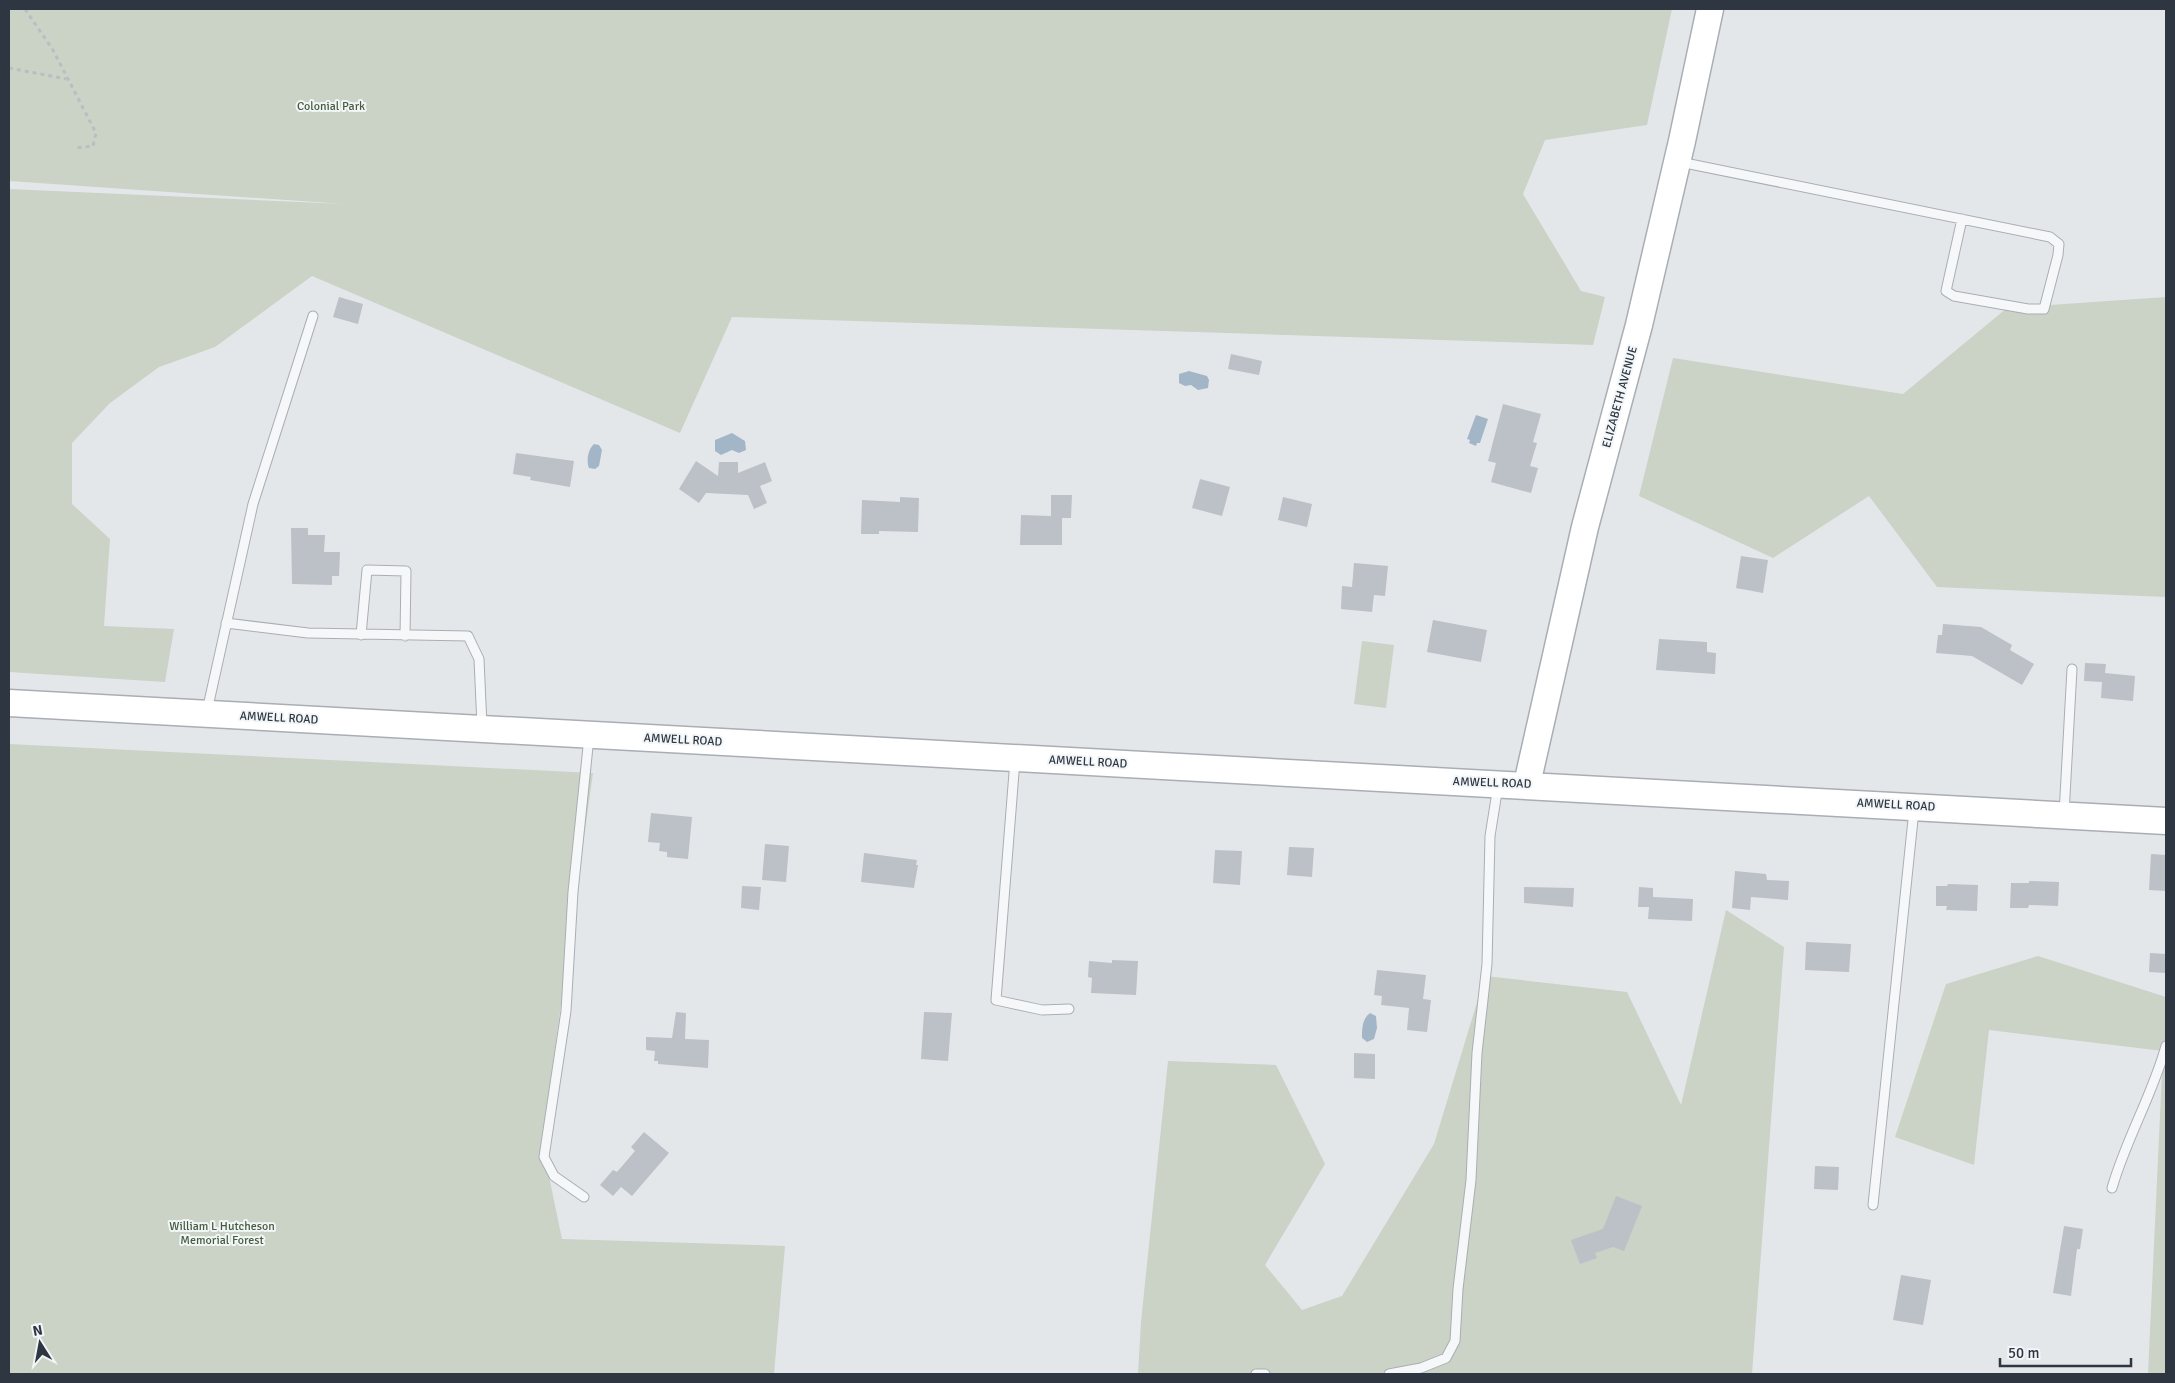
<svg xmlns="http://www.w3.org/2000/svg" width="2175" height="1383" font-family="Signika,sans-serif">
<rect width="100%" height="100%" fill="#e4e7ea"/>
<path fill="#cad3c6" d="M9,9H1672L1647,125L1545,140L1523,194L1581,291L1605,297L1593,345L732,317L680,433L312,276L215,347L159,367L110,403L72,443V504L110,539L104,626L174,629L165,682L9,672V189L345,204L9,181Z
M2166,297V597L1937,587L1869,496L1773,558L1639,496L1673,358L1903,394L2007,308Z
M1362,641L1394,645L1386,708L1354,704Z
M9,744L593,773L549,1091L545,1157L562,1239L785,1246L774,1374H9Z
M1726,910L1784,947L1752,1374H1138L1141,1322L1168,1061L1276,1065L1325,1164L1265,1265L1302,1310L1342,1296L1434,1144L1485,976L1627,992L1681,1105Z
M2038,956L2166,997V1374H2148L2163,1051L1989,1030L1974,1165L1895,1137L1946,984Z"/>
<path fill="#a3b6c7" d="M1189,371L1207,376L1209,380L1208,388L1198,390L1191,385L1185,386L1179,383V374Z
M1476,415L1488,419L1480,443H1477L1476,446L1469,443L1470,440L1467,439Z
M732,433L745,441L746,450L739,453L732,450L721,455L715,451V440Z
M594,444L599,445L602,450L599,466L595,469L589,468C586,461 588,449 594,444Z
M1370,1013L1376,1016L1377,1028L1374,1039L1367,1042L1362,1038C1362,1029 1362,1019 1370,1013Z"/>
<path fill="#bcc0c7" d="M339,297L363,304L358,324L333,317Z
M1231,354L1262,361L1259,375L1228,369Z
M1503,404L1541,414L1533,442L1537,443L1530,466L1538,468L1531,493L1491,482L1496,463L1488,461Z
M516,453L574,461L570,487L530,480L531,477L513,474Z
M696,461L718,476L719,462H738V473L765,462L772,481L760,486L767,503L754,509L748,495L706,493L699,503L679,489Z
M1200,479L1230,487L1222,516L1192,508Z
M1051,495H1072L1071,518H1062V545H1020L1021,515L1051,516Z
M900,497L919,498L918,532L879,531V534H861L862,500L900,502Z
M1283,497L1312,504L1307,527L1278,520Z
M291,528H308V535H325L324,552H340L339,576H332V585L292,584Z
M1741,556L1768,560L1763,593L1736,588Z
M1354,563L1388,566L1385,596L1374,595L1372,612L1341,609L1342,586L1352,587Z
M1433,620L1487,630L1481,662L1427,652Z
M1943,624L1981,627L2012,645L2010,650L2034,664L2022,685L1972,656L1936,653L1938,635H1942Z
M1659,639L1707,642V652L1716,653L1715,674L1656,670Z
M2085,663L2106,664L2105,673L2135,676L2133,701L2101,698L2102,682L2084,681Z
M651,813L692,817L688,859L667,857V852L659,851L660,843L648,842Z
M765,844L789,846L786,882L762,880Z
M1289,847L1314,848L1312,877L1287,875Z
M1215,850L1242,851L1240,885L1213,883Z
M864,853L917,860L916,865H918L914,888L861,882Z
M2151,854L2166,855V891L2149,890Z
M1735,871L1766,874L1767,880L1789,881L1788,900L1751,897L1750,910L1732,908Z
M2029,881L2059,882L2058,906L2029,905L2028,908H2010L2011,883H2029Z
M1948,884L1978,885L1977,911L1946,910L1947,906H1936V886H1947Z
M742,886L761,887L759,910L741,908Z
M1524,887L1574,888L1573,907L1524,903Z
M1639,887L1653,888V897L1693,899L1692,921L1648,919L1649,907H1638Z
M1806,942L1851,944L1849,972L1805,970Z
M2150,953L2166,954V973L2149,972Z
M1112,960L1138,961L1136,995L1091,993L1092,978L1088,977L1089,961L1112,963Z
M1377,970L1426,975L1423,999L1431,1000L1427,1032L1407,1030L1409,1008L1381,1005L1382,996L1374,995Z
M676,1012L686,1013L685,1039L709,1040L708,1068L658,1064V1061H654L655,1051L646,1050V1037L672,1038Z
M924,1012L952,1013L948,1061L921,1059Z
M1354,1053L1375,1054V1079L1354,1078Z
M644,1132L669,1153L632,1196L621,1187L613,1196L600,1185L613,1170L617,1172L635,1151L631,1147Z
M1815,1166L1839,1167L1838,1190L1814,1189Z
M1616,1196L1642,1206L1624,1251L1613,1247L1595,1253L1597,1258L1580,1264L1571,1240L1603,1229Z
M2064,1226L2083,1229L2080,1249H2077L2071,1296L2053,1293Z
M1901,1275L1931,1280L1923,1325L1893,1320Z"/>
<g fill="none" stroke-linecap="round" stroke-linejoin="round">
<g stroke="#a9aeb4" stroke-width="11">
<path id="lane" d="M1680,162L2050,237L2059,244L2058,255L2044,309H2028L1954,296L1946,291L1962,219
M226,623L308,633L468,636L479,659L482,726
M361,635L367,570L406,571L405,636
M207,711L253,504L313,316
M1015,760L996,1000L1042,1010L1069,1009
M2064,814L2072,669
M2112,1188C2126,1139 2152,1096 2166,1046
M584,1197L554,1176L544,1157L566,1011L573,892L589,737
M1873,1205L1914,810
M1256,1374H1265
M1389,1374L1421,1368L1446,1358L1455,1341L1458,1289L1471,1180L1477,1053L1487,964L1490,836L1498,786"/>
</g>
<g stroke="#a9aeb4" stroke-width="29">
<path id="secondary" d="M9,703L2166,821
M1527,784L1585,527L1639,325L1682,141L1710,9"/>
</g>
<path stroke="#babdc2" stroke-width="3" stroke-dasharray="4 4" stroke-linecap="butt" d="M25,9L53,50L96,133L93,146L76,148
M9,68L66,79"/>
<use href="#lane" stroke="#f6f7f9" stroke-width="9"/>
<use href="#secondary" stroke="#fff" stroke-width="26"/>
</g>
<g text-anchor="middle" dominant-baseline="central" stroke-width="4" stroke-linejoin="round" paint-order="stroke">
<g font-size="12" fill="#445c3c" stroke="#f3f6f8">
<text x="331" y="106">Colonial Park</text>
<text x="222" y="1226">William L Hutcheson<tspan x="222" dy="14">Memorial Forest</tspan></text>
</g>
<g font-size="12" fill="#2d3641" stroke="#f3f6f8">
<text transform="translate(1620 397) rotate(-75)">ELIZABETH AVENUE</text>
<text transform="translate(279 718) rotate(3)">AMWELL ROAD</text>
<text transform="translate(683 740) rotate(3)">AMWELL ROAD</text>
<text transform="translate(1088 762) rotate(3)">AMWELL ROAD</text>
<text transform="translate(1492 783) rotate(2)">AMWELL ROAD</text>
<text transform="translate(1896 805) rotate(3)">AMWELL ROAD</text>
</g>
</g>
<rect width="2175" height="1383" fill="none" stroke="#2d3641" stroke-width="20"/>
<g transform="translate(40 1343) rotate(349)" stroke="#f3f6f8" stroke-width="4" paint-order="stroke">
<path d="M0-4L9 19L0 12L-9 19Z" fill="#2d3641"/>
<text y="-8" font-size="14" font-weight="bold" text-anchor="middle" fill="#2d3641">N</text>
</g>
<path d="M2000 1358v8h131v-8" fill="none" stroke="#2d3641" stroke-width="2.5"/>
<text x="2008" y="1358" font-size="15" fill="#2d3641" stroke="#f3f6f8" stroke-width="4" paint-order="stroke">50 m</text>
</svg>
